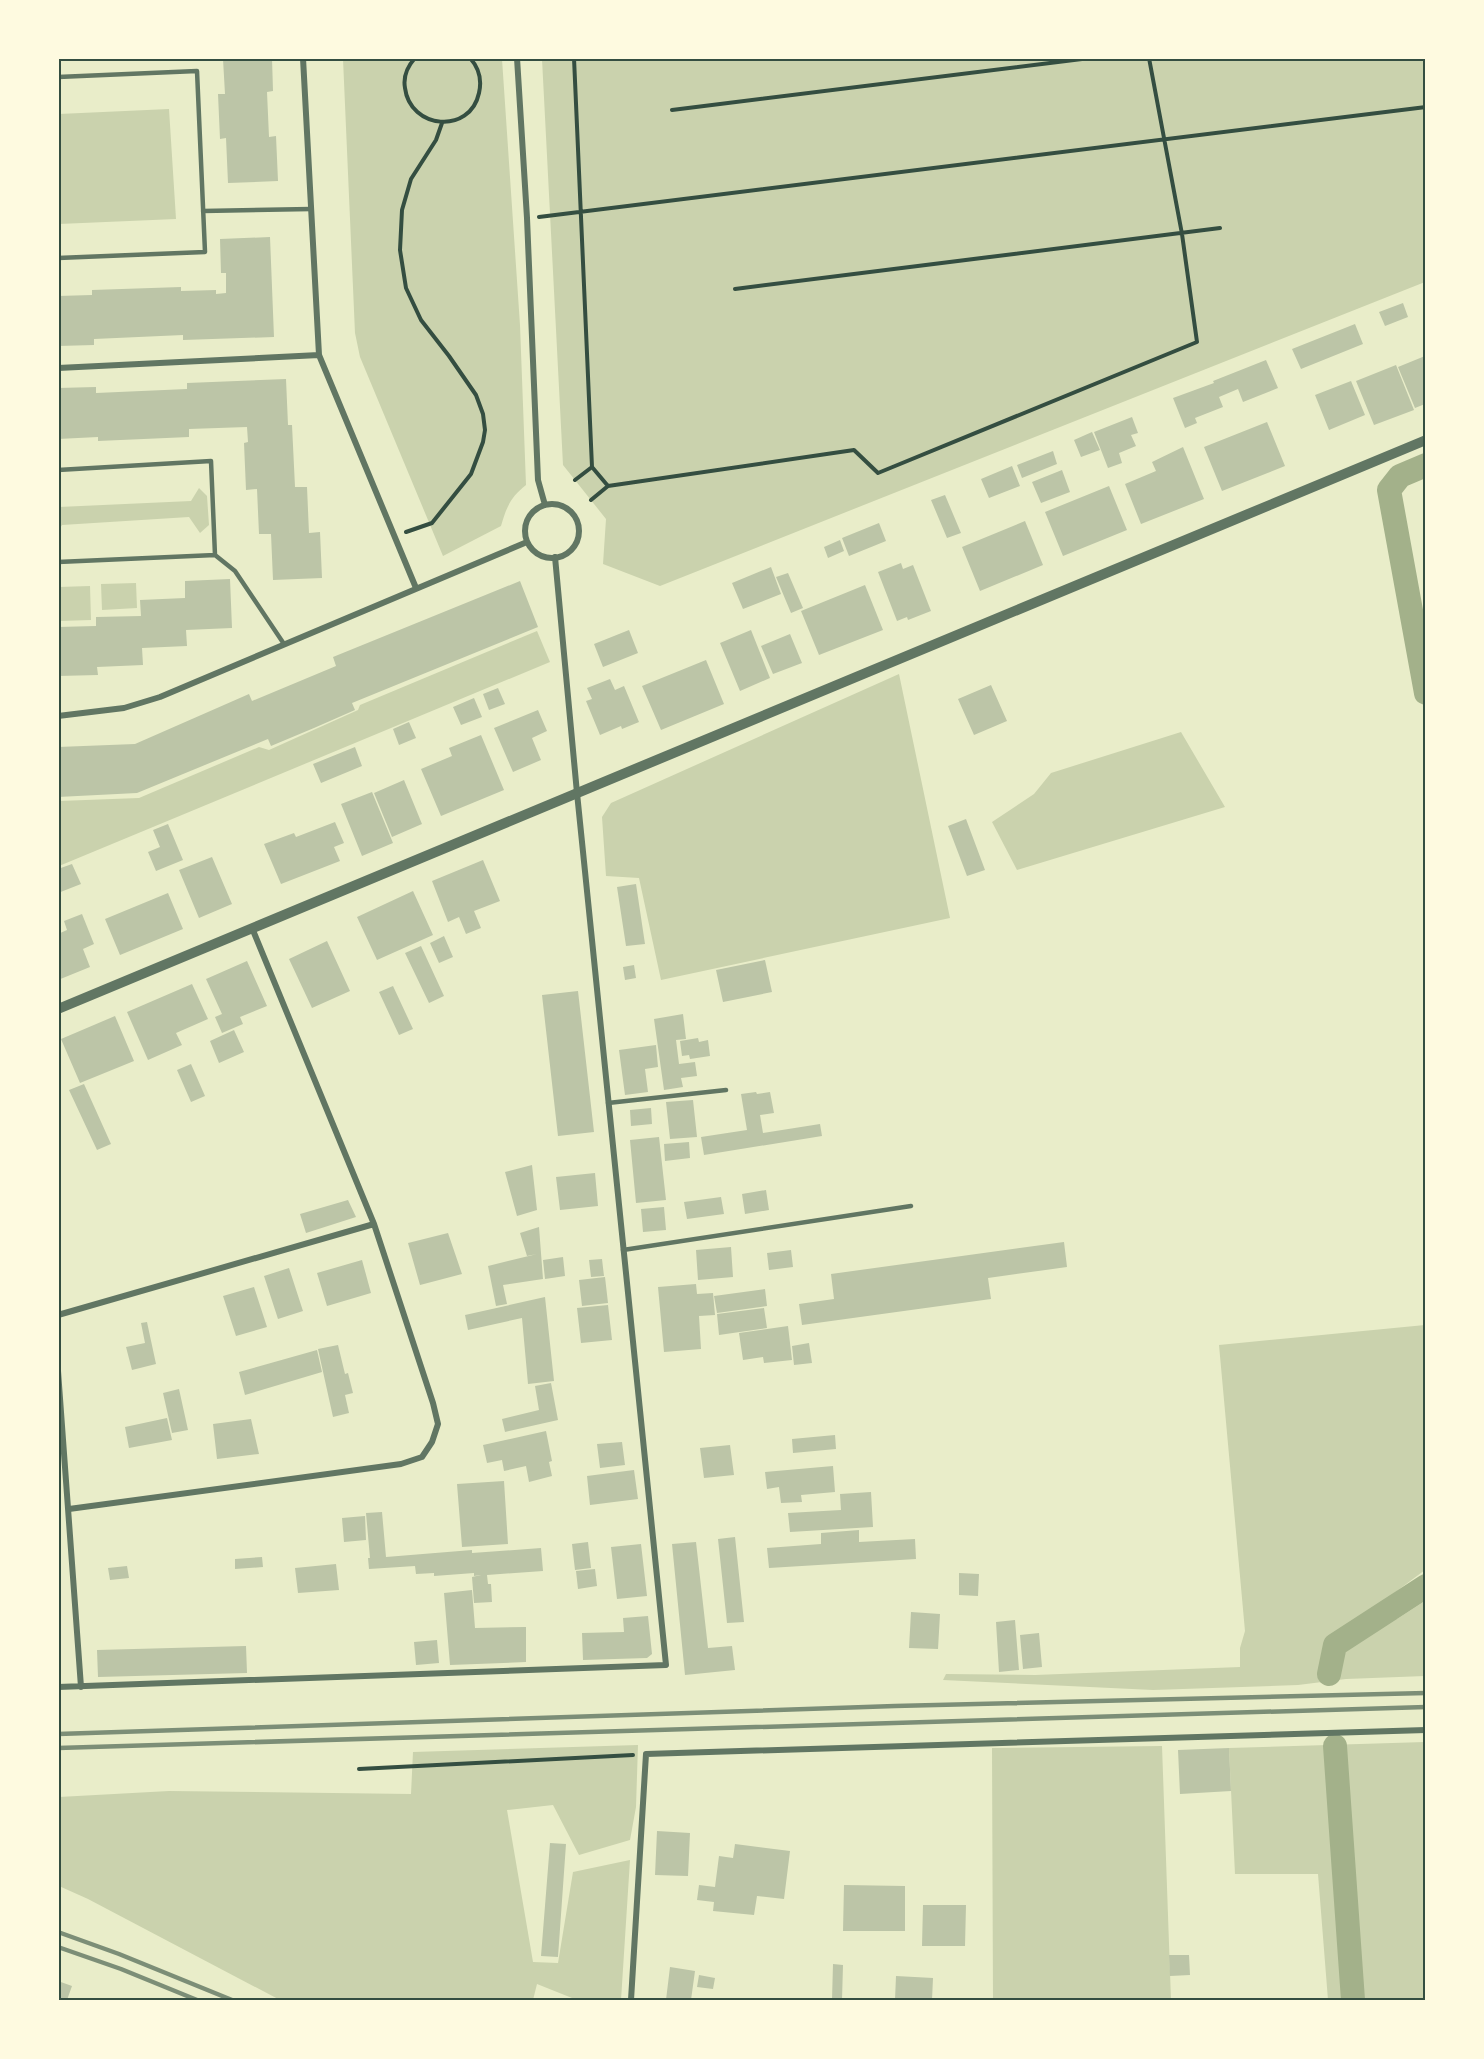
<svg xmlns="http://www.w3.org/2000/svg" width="1484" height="2059" font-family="Rubik,sans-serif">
<rect width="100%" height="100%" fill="#e9edc9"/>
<path fill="#cad2ad" d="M343,59H502L520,325L526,485C510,498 507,506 501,526L443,556L360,357L355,333Z
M542,59H1425V282L660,586L603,564L606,519L563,465Z
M169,109L176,219L59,224V114Z
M199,488L207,496L209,525L200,533L189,517L62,525L59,530V507L191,501Z
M136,583L137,608L102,610L101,584Z
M90,586L91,620L59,621V587Z
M537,631L550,662L59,866V801L139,798L259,747L269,750L358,710L360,705Z
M899,674L950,918L661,980L639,878L606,876L602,817L611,803Z
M1181,732L1225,807L1017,870L992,822L1034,794L1051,773Z
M1425,1325V1570L1382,1602L1397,1619L1425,1601V1676L1346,1679L1298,1685L1153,1690L943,1680L946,1674L1035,1675L1240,1667V1648L1245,1631L1219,1345Z
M1425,1742V2000H1328L1318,1874H1235L1229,1748Z
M638,1745L636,1807L630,1840L579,1855L553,1805L507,1810L533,1962L558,1963L573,1872L630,1860L621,2000H577L537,1984L533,2000H280L88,1899L59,1886V1797L169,1791L411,1794L413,1752Z
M1162,1746L1171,2000H993L992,1748Z"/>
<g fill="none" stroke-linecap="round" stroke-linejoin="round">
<path stroke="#a3b18a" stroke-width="24" d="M1426,465L1400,476L1389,490L1426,693
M1329,1674L1335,1645L1426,1586
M1335,1746L1353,2000"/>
</g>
<path fill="#bcc5a7" d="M272,58L273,91L267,92L269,137L276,136L278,181L228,183L226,138L220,139L218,94H225L223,59Z
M270,237L274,337L183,340V335L94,339V345L58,346V296L92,295V290L181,287V291L216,290V294L226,293V273H221L220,239Z
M1403,303L1408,317L1385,326L1379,312Z
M1355,324L1363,344L1301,369L1292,349Z
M1425,356V404L1415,408L1398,367Z
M1266,360L1278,388L1243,402L1238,389L1219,397L1223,407L1195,418L1197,423L1185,428L1173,398L1214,383L1213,381Z
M1396,365L1414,410L1374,425L1356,381Z
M286,379L288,425H292L295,487H307L309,533L320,532L322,578L273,580L271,534H259L257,489L246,490L244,443L248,442L247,427L189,429V437L98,441V437L58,439V388L96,387V393L187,389V383Z
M1351,381L1365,415L1329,430L1315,395Z
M1132,417L1138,433L1131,435L1136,446L1119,453L1122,463L1108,468L1094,432Z
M1267,422L1285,466L1222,491L1204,447Z
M1092,432L1100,450L1081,457L1074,440Z
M1183,447L1204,499L1141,524L1125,484L1156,471L1152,462Z
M1053,451L1057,464L1022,478L1017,465Z
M1012,466L1020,486L989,498L981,479Z
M1062,470L1070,492L1041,503L1032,482Z
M1109,486L1127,530L1063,556L1045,512Z
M945,495L961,533L947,538L931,500Z
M1025,521L1043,565L980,591L962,547Z
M879,523L886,541L849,556L842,538Z
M840,540L844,551L828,558L824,547Z
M901,563L903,569L913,565L931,611L908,620L907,617L897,621L878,572Z
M771,567L781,594L743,609L732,583Z
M788,573L803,608L791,613L776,577Z
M230,579L232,628L186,630L187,646L142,648L143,665L97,667L98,675L58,676V627L96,626V617L141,616L140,600L185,598V581Z
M520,581L538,627L352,703L355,710L314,728L271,746L268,739L137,793L58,797V747L135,744L249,694L252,701L336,666L333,657Z
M865,585L883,630L819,655L801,611Z
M629,630L638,653L603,667L594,644Z
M751,630L770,678L740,691L720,643Z
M790,634L802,663L773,674L761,646Z
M706,660L724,704L661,730L642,686Z
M610,679L615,690L624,686L639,722L622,729L621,726L600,735L586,701L592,699L587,688Z
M991,685L1007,721L974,735L958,699Z
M498,688L505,704L489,710L483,694Z
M474,698L482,717L461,725L453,707Z
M538,710L547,731L532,738L541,760L513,772L494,728Z
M409,722L416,738L399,745L393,729Z
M481,735L504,790L441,816L421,769L452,756L449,748Z
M355,747L362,766L321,783L313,764Z
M404,780L422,824L392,837L374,793Z
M372,792L393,843L362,856L341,804Z
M966,819L985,870L967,876L948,826Z
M335,822L344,843L334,847L340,861L281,884L264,844L294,833L296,837Z
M168,824L183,860L156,871L148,852L160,847L153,830Z
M212,857L232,904L199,918L179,870Z
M483,860L500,901L474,911L481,928L466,934L459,917L448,922L432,881Z
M72,864L81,884L58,893V869Z
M636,884L645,944L626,946L617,887Z
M413,891L433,935L377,960L357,917Z
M168,893L183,929L120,955L105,919Z
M82,914L94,944L83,949L90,967L58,980V934L67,930L64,921Z
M444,936L453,957L439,963L430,943Z
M327,941L350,991L312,1008L289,959Z
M421,946L444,996L429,1003L405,953Z
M765,960L772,992L723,1002L716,970Z
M247,961L267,1006L240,1017L243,1024L222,1033L215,1017L222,1014L206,979Z
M634,965L636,978L625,980L623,967Z
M192,984L208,1019L176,1033L182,1045L148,1060L127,1012Z
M393,986L413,1029L399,1035L379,992Z
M578,991L594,1132L558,1136L542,995Z
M683,1014L686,1039L676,1040L679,1064L695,1062L697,1076L681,1078L683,1087L664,1090L654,1019Z
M115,1016L134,1061L80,1083L61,1039Z
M234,1030L244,1052L219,1063L210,1041Z
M698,1038L699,1042L708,1040L710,1056L690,1059L689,1055L682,1056L680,1041Z
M656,1045L658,1067L645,1069L648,1092L625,1095L619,1050Z
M191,1064L205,1096L191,1102L177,1070Z
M84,1084L111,1144L97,1150L69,1090Z
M756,1092L757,1094L770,1092L774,1113L760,1115L763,1133L820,1124L822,1136L704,1155L701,1137L747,1130L741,1094Z
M693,1100L697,1137L670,1139L666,1102Z
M651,1108L652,1124L631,1126L630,1110Z
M659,1137L666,1200L636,1203L630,1140Z
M689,1142L690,1158L665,1161L664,1144Z
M532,1165L537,1210L517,1216L505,1172Z
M595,1173L598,1206L560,1210L556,1177Z
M766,1190L769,1210L745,1214L742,1194Z
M721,1197L724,1214L687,1219L684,1202Z
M348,1200L356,1217L306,1233L300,1214Z
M664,1207L666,1230L643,1232L641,1209Z
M539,1227L543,1279L503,1285L507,1304L496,1306L488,1266L537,1254L527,1256L520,1233Z
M448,1233L462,1274L420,1285L408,1243Z
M1064,1242L1067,1267L988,1278L991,1299L802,1325L799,1304L834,1299L831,1274Z
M731,1247L733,1277L698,1280L696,1250Z
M791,1250L793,1267L769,1270L767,1253Z
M563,1257L565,1276L545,1279L543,1260Z
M602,1259L604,1276L591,1277L589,1260Z
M362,1260L371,1293L327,1306L317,1273Z
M289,1268L303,1311L278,1319L264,1276Z
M605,1277L608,1303L582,1306L579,1280Z
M696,1284L697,1294L713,1293L715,1315L699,1316L701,1349L664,1352L658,1287Z
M254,1287L267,1327L236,1336L223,1296Z
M765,1289L767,1306L717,1313L714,1296Z
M545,1297L554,1381L528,1384L522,1318L468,1330L465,1315Z
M608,1305L612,1340L581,1343L577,1308Z
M764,1308L767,1328L719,1335L717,1314Z
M147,1322L156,1364L132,1370L126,1347L145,1343L141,1323Z
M788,1326L792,1360L764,1363L763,1357L743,1360L739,1333Z
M809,1343L812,1363L794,1365L792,1346Z
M338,1345L345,1374L348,1373L353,1393L345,1395L349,1413L333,1417L318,1349Z
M317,1350L322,1372L245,1395L239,1372Z
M551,1383L558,1420L505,1432L502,1419L539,1410L535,1386Z
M179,1389L188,1430L172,1433L163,1393Z
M167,1418L172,1440L129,1448L125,1427Z
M251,1419L259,1454L217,1459L213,1424Z
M546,1431L552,1461L549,1462L552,1476L529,1482L526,1466L504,1471L502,1460L487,1463L483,1445Z
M835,1435L836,1449L793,1453L792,1439Z
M622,1442L625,1465L600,1468L597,1444Z
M730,1445L734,1475L704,1478L700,1448Z
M833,1466L835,1492L801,1495L802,1502L781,1503L779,1487L767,1489L765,1472Z
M634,1470L638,1499L590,1505L587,1476Z
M504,1481L508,1544L462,1547L457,1484Z
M871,1492L873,1527L790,1532L788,1513L841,1510L840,1494Z
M382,1512L386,1557L472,1550V1553L541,1548L543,1571L487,1575L488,1584H491L492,1602L474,1603L472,1577L481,1575L474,1576V1573L434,1576V1573L416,1574L415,1566L369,1569L368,1558H370L366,1513Z
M365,1516L366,1540L344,1542L342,1518Z
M859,1530V1542L915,1539L916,1559L769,1568L767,1548L821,1544V1533Z
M735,1537L744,1622L727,1623L718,1539Z
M588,1542L591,1568L575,1570L572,1544Z
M696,1542L708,1648L732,1646L735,1670L685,1675L672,1544Z
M641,1544L647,1596L617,1599L611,1547Z
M262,1557L263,1567L235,1569V1559Z
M336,1564L339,1590L298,1593L295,1568Z
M127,1566L129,1578L110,1580L108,1568Z
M595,1569L597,1586L578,1589L576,1571Z
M959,1573L979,1574L978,1596L959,1595Z
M472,1590L475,1628L526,1627V1662L450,1665L444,1593Z
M911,1612L940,1614L938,1649L909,1648Z
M648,1616L652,1654L647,1658L583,1660L582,1633L624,1632L623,1618Z
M1015,1620L1019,1670L999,1672L996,1622Z
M1039,1633L1042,1667L1023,1669L1020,1635Z
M437,1640L439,1663L416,1665L414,1642Z
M246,1646L247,1673L98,1677L97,1650Z
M1229,1748L1231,1791L1180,1794L1178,1750Z
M657,1831L690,1833L688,1876L655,1875Z
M550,1843L566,1844L558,1957L541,1956Z
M735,1844L790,1851L784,1899L757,1896L754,1915L713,1911L714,1902L697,1900L699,1885L715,1887L719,1856L733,1858Z
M844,1885L905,1886V1931H843Z
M923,1905H966L965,1946H922Z
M1169,1955H1189L1190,1975L1170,1976Z
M833,1964L843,1965L842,2000H832Z
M670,1967L695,1971L691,2000H666Z
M699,1975L715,1978L713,1989L697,1987Z
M896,1976L933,1978L932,2000H895Z
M58,1981L72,1986L67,2000H58Z"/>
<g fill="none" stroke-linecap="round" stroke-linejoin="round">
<path stroke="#344e41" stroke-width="4" d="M415,58C407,67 403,77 405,88C410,129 470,135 479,93C482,80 479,68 470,58
M574,58L592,467L575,480
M672,110L1090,58
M539,217L1426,107
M735,289L1220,228
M592,467L608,486
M591,500L608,486L854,450L878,473L1197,342L1182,234L1149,58
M406,532L432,523L471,474L483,442L485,430L483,414L476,395L449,356L421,320L406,288L400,250L402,210L411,179L436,140L442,123
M359,1769L633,1755"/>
<path stroke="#617663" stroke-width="4.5" d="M58,77L197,71L205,252L58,258
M203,211L311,209
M58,470L211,461L215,555L58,562
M215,555L235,571L284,644
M608,1103L726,1090
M623,1250L911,1206"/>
<path stroke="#617663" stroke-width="6" d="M303,58L319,355L416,588
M517,58L527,218L538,480L545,505
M58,368L319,355
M525 531a27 27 0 1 1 54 0a27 27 0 1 1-54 0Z
M58,716L124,708L160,697L527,542
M58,1315L374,1224
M58,1371L81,1687
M69,1509L401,1464L422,1457L432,1442L438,1424L433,1403L374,1224L252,928
M58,1687L666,1665L577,793L555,557
M631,2000L646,1754L1426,1730"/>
<path stroke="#617663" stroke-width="10" d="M58,1009L1426,440"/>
<path stroke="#7c8e77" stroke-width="4.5" d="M58,1734L895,1706L1426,1693
M58,1748L1426,1707
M58,1932L119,1954L232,2000
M58,1947L121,1969L197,2000"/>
</g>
<rect width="1484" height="2059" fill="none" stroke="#fefae0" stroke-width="120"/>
<rect x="60" y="60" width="1364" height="1939" fill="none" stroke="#344e41" stroke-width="2"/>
</svg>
